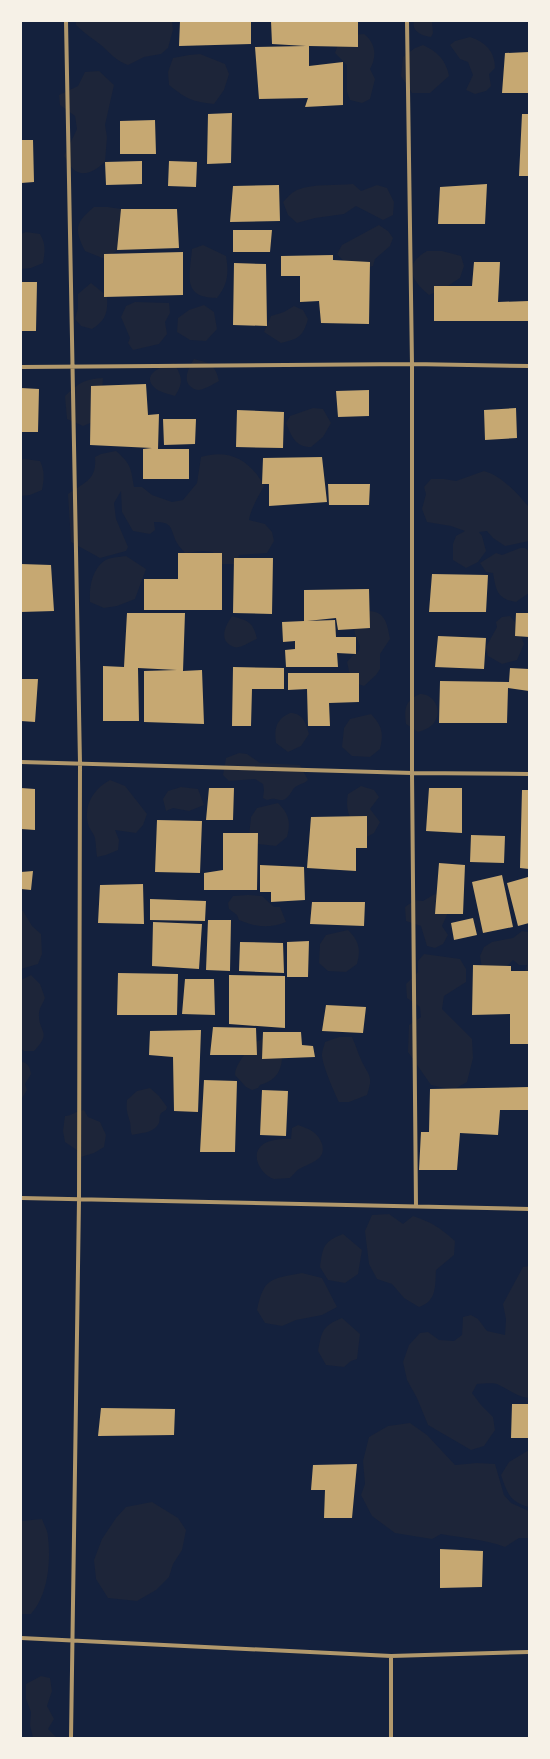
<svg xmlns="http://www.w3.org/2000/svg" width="550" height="1759" font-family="Inter,sans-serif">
<rect width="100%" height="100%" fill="#14213d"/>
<path fill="#1d2539" d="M76,21H172L173,30L168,48L161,54L144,57L128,65C116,61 110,53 101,45C92,38 84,33 76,25Z
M414,21H432L433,33L431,37C422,36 411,31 414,21Z
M364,34C376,43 377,57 370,69L375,79L370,99L362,103L350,100L347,92V65L335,53L339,41L352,35Z
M470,37C485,42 495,51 495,68L489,74L491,86L486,91L475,94L466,90L473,75L468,62L460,59L450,45L455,41Z
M423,45C438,52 446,60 449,76L430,93H412L401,76L403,57L415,48Z
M200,54L225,64L229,74L224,90L214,104C191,101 188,100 169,85L168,72L173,58L189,55Z
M99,71L114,85L105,125L107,137L105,162C97,169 84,179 73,169C70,166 67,160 64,156L77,129L75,116L60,105L59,95L78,86L85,72Z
M353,184L361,191L377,185L387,188L394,202L393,215L383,220L356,206L344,214L315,218L297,223L288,215L283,202C287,198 292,192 297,190C315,183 334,186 353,184Z
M94,207H108L121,209L122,247L105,259L85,251C74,229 75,223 94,207Z
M379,225L388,231L393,238L390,246L375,259L373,266L354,272L337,254L342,245Z
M26,232L40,234C46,244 45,252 43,263L31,268L21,269V234Z
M203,245L226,256C229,273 228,284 217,298C181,298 190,275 192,249Z
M427,251H442L461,256L464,266L460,278L443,289L429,295C412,281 402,265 427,251Z
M91,283L107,296C108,313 106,320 92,329L81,326L75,319L78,308V294Z
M135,302L169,303L170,313L165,322L167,334L159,344L133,350L128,343L130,338L121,317L126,306Z
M204,305L214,312L217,329L206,341L190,340L177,332L178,318L189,310Z
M294,306L303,310L308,319C303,337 298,339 281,343L264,332L271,316L284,312Z
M194,359C210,363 215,364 219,381C213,384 206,389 199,390C196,390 193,389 191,387C182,380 189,367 194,359Z
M174,363C182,377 184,382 175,396C169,394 159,392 155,388C139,374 165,365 174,363Z
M103,378L100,419L83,426L67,419L65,396C79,383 84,379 103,378Z
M313,408L323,409L331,423L323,437L311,447C295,447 292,437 286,423L290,416Z
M116,451C131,464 131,468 134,487H142L152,495L172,502L183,500L197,483L201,457C230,448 251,461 264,486C258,497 251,508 249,520L265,524L272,532L274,541L267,553L239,555L237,564H217L213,552L203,551L185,553C183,550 179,547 177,543C170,530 174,521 154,522L155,530L150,534L133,531L122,512L121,491L114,503L116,519L128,547L126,551L100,558L71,542L68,494C85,482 97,480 95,457L101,454Z
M24,459L40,461C45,471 44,479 42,490L30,495L21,496V460Z
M484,471C502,476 517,493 529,507V541L505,546L493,538L487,531L479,532L482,536L486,551L478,562L466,568L453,560V544L456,536L465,531L451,526L427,522L422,509L426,494L424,487L431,479H444L456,481Z
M520,548H525L529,551V593L516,602C497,599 496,590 493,573L486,572L480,563L496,553L502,555Z
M126,556L146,569L135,599L117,606L104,608L90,602C89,587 92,570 104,561C109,557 120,557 126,556Z
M361,610C384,611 386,617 390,639L380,654V669L376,675L364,686L355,683L351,680L347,662L352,656L359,651L360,646C352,628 352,628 361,610Z
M232,616C248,621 253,621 257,639C251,641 245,646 239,647C236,648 233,647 230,645C219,638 226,625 232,616Z
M510,616L515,622L524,644L517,660L502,664L488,656L486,647L497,627L496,622L502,617Z
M420,694C432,693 442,708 436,719C433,727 425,730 418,732L406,724C404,709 405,700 420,694Z
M290,713C303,713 306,723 309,734L301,746L288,752L276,743C274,729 276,719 290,713Z
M371,714C382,726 384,733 380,749L370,757L352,756L342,747L344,728L350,719Z
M239,753L247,754L260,763L300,765L308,780C304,784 298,784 294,788C291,792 288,799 283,800C275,800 276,797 267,800L263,798L264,790L263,784L255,779L229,781L223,775L226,758Z
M110,780L125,786L147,814L143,825L136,833L115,830L119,840L118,850L106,855L97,857C96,851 96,844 95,838C94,834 91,831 89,827C82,807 93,789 110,780Z
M361,786L374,790L379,797L370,809L380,822L374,833L363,839C353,824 344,813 348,794Z
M181,787L198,789L204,805L189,811L173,808L166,811L163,799L168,791Z
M278,803C289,814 291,822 287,837L276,846L258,844L249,836L251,817L257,808Z
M435,894L446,896L451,906L442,926L448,935L443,944L435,948L427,946L421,926L406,921L405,907L415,900L423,901Z
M248,895L262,896L274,907H280L286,922C269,929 256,927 239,920L237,915L229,909L228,903L233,896Z
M21,910L23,911L32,926L41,934L42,954L38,964L21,969Z
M348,930C359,941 361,949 357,964L346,972L328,971L319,963L320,944L326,935Z
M522,931L529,932V982L525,971L527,965H519L513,960L504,969H482L480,956L484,947L492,942L513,938Z
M424,954L460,959L466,969V982L444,996L442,1009L472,1039L473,1058L467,1082L453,1090L431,1085L408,1052L409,1025L421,1017L420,1007L407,998L406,984L418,972V961Z
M31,975L40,984L45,998C43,1003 39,1009 39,1013C38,1033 53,1031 34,1051H24L21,1049V980Z
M339,1037H352C356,1045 358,1054 362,1062C370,1077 373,1077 367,1095L349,1102H339C335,1094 321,1062 322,1054C322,1051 324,1046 325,1042Z
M263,1039L282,1051C283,1068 278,1080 260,1085L258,1088L252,1090L246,1087L235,1075C235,1064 246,1055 250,1044Z
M21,1062C28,1062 30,1068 31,1074L25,1084L27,1090L21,1100Z
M150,1088L159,1096L167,1107L166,1110C155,1115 163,1120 157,1126C152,1133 140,1133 132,1135C130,1130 131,1127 130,1122C127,1112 126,1110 127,1100L137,1091Z
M84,1110L88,1117L100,1122L106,1135L104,1147L94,1153L81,1157L78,1155V1151L65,1142L63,1131L65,1116C72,1116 75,1111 84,1110Z
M298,1125C309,1129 318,1132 322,1144C327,1160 309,1163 299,1169C296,1171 293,1175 290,1178C285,1178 279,1179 274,1179C262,1176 250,1156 261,1146C268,1139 281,1139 291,1139L292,1128Z
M389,1214L403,1224L413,1216C433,1223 439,1227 455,1241L454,1255L436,1270C435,1286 437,1301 419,1307L404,1298L392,1284L377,1279L369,1264L365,1231L372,1215Z
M343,1234L362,1250L358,1274L345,1283L328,1280L320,1267C323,1246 323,1242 343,1234Z
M529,1266V1398C517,1397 510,1390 499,1385C493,1382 484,1384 477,1384L472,1393L481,1405L493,1417L495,1430L484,1446L471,1450L428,1425L417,1398L407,1380L403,1362L409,1345L420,1333L428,1332L439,1340L454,1341L462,1335L463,1317L471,1315L478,1319L487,1331L505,1335L506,1319L503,1304L523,1267Z
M302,1273L322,1278L337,1307L322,1315L296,1320L282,1326L265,1323L257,1310C264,1277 271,1279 302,1273Z
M342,1318L360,1334L357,1359L351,1361L344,1367L326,1365L318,1351C322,1331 322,1326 342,1318Z
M410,1423L427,1435L455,1465L477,1463L495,1464L504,1495L511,1503L529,1511V1538H519L505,1547C484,1539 462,1538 441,1534L432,1539L395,1533L372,1516L361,1495L365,1484L363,1461L369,1437L388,1426Z
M529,1450V1507C510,1502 507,1493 501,1475L509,1462Z
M152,1502L178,1518L186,1530L182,1550L173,1564L169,1577L156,1590L137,1601L108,1598L96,1579L94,1560L102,1539L116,1518L126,1507Z
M42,1519C44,1525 48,1531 48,1537C51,1562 48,1595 31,1614H21V1521Z
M41,1676L50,1678L52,1691L47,1706L54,1719L48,1729L57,1738H33L30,1725L31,1712L26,1699V1684Z"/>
<path fill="#c6a872" d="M180,21H251V44L179,46Z
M271,21H358V47L309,46V66L343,62V105L305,107L308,98L259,99L255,47L306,46L272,44Z
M529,52V93H502L505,53Z
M232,113L231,163L207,164L208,114Z
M522,114H529V176H519Z
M155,120L156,154H120V121Z
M21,140H33L34,182L21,183Z
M142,161V184L106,185L105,162Z
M169,161L197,162L196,187L168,186Z
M487,184L485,224H438L440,187Z
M279,185L280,221L230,222L233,186Z
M121,209H177L179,248L117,250Z
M233,230H272L270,252H233Z
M183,252V295L104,297V254Z
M333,255V260L370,262L369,324L321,323L319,301L300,302V276H281V256Z
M474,262H500L498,302L529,301V321H434V286H472Z
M234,263L266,264L267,326L233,325Z
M21,282H37L36,331H21Z
M146,384L148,415L159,414L158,449H189V479H143V449L152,448L90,445L91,386Z
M21,388L39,389L38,432H21Z
M369,390V416L338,417L336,391Z
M516,408L517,438L485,440L484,410Z
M237,410L284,412L283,448L236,447Z
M163,419H196L195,444L164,445Z
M322,457L327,502L269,506V484H262L263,458Z
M328,484H370L369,505H329Z
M178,553H222V610H144V579H178Z
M234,558H273L272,614L233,613Z
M21,564L51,565L54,611L21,612Z
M432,574L488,575L486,612H429Z
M369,589L370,628L338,630L336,618L307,621L335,620L336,637H356V654L337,653L338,667H286L285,650L295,649V641L283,642L282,622L304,621V590Z
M127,613H185L183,671L202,670L204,724L144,722V671L177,670L138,668L139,721H103V666L124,667Z
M516,613H529V637L515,636Z
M438,636L486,638L484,669L435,667Z
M233,667L284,668V689H252L251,726H232Z
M510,668L529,669V691L508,688L507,723H439L440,681L509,682Z
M288,673H359V702L329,703L330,726H308L307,689L288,690Z
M21,679H38L35,722L21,721Z
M21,788L35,789V830L21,829Z
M209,788H234L233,820H206Z
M429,788H462V833L426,831Z
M522,790H529V869L520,868Z
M367,816V848H356V871L307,868L311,817Z
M157,820L202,821L200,873L155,872Z
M223,833H258L257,890H204V873L223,870Z
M471,835L505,836L504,863L470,862Z
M439,863L465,865L463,914H435Z
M260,865L304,867L305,900L271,902V892H260Z
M33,871L31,890L21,889V872Z
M502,875L513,927L483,933L472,882Z
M528,877L529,923L518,926L507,883Z
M143,884L144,924L98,923L100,885Z
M150,899L206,901L205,921L150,920Z
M312,902H365L364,926L310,924Z
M473,918L477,935L454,940L451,923Z
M208,920H231L230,971L206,970Z
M153,922L202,924L199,969L152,966Z
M309,941L308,977H287V942Z
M240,942L283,943L284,973L239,971Z
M473,965L511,966V971H529V1044H510V1014L472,1015Z
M118,973L178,974L177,1015H117Z
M229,975L285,976V1028L229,1024Z
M185,979H214L215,1015L182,1014Z
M326,1005L366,1007L363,1033L322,1031Z
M213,1027L256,1028L257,1055H210Z
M201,1030L198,1112L174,1111L173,1057L149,1055L150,1031Z
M263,1032H301L302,1045L313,1046L315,1057L262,1059Z
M204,1080L237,1081L235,1152H200Z
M529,1087V1110H500L498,1135L460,1133L457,1170H419L421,1132H429L430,1089Z
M262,1090L288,1091L286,1136L260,1135Z
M512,1404H529V1438H511Z
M101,1408L175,1409L174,1435L98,1436Z
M357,1464L352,1518H324L325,1490H311L313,1465Z
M440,1549L483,1551L482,1587L440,1588Z"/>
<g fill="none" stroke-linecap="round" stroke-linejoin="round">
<path stroke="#b1986c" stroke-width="4" d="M66,21L80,763L79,1200L71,1738
M407,21L412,364V773L416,1206
M21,367L412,364L529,366
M21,762L412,773L529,774
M21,1198L529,1209
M21,1638L391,1656L529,1652
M391,1656V1738"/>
</g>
<rect width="550" height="1759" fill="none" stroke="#f6f1e7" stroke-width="44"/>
</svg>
